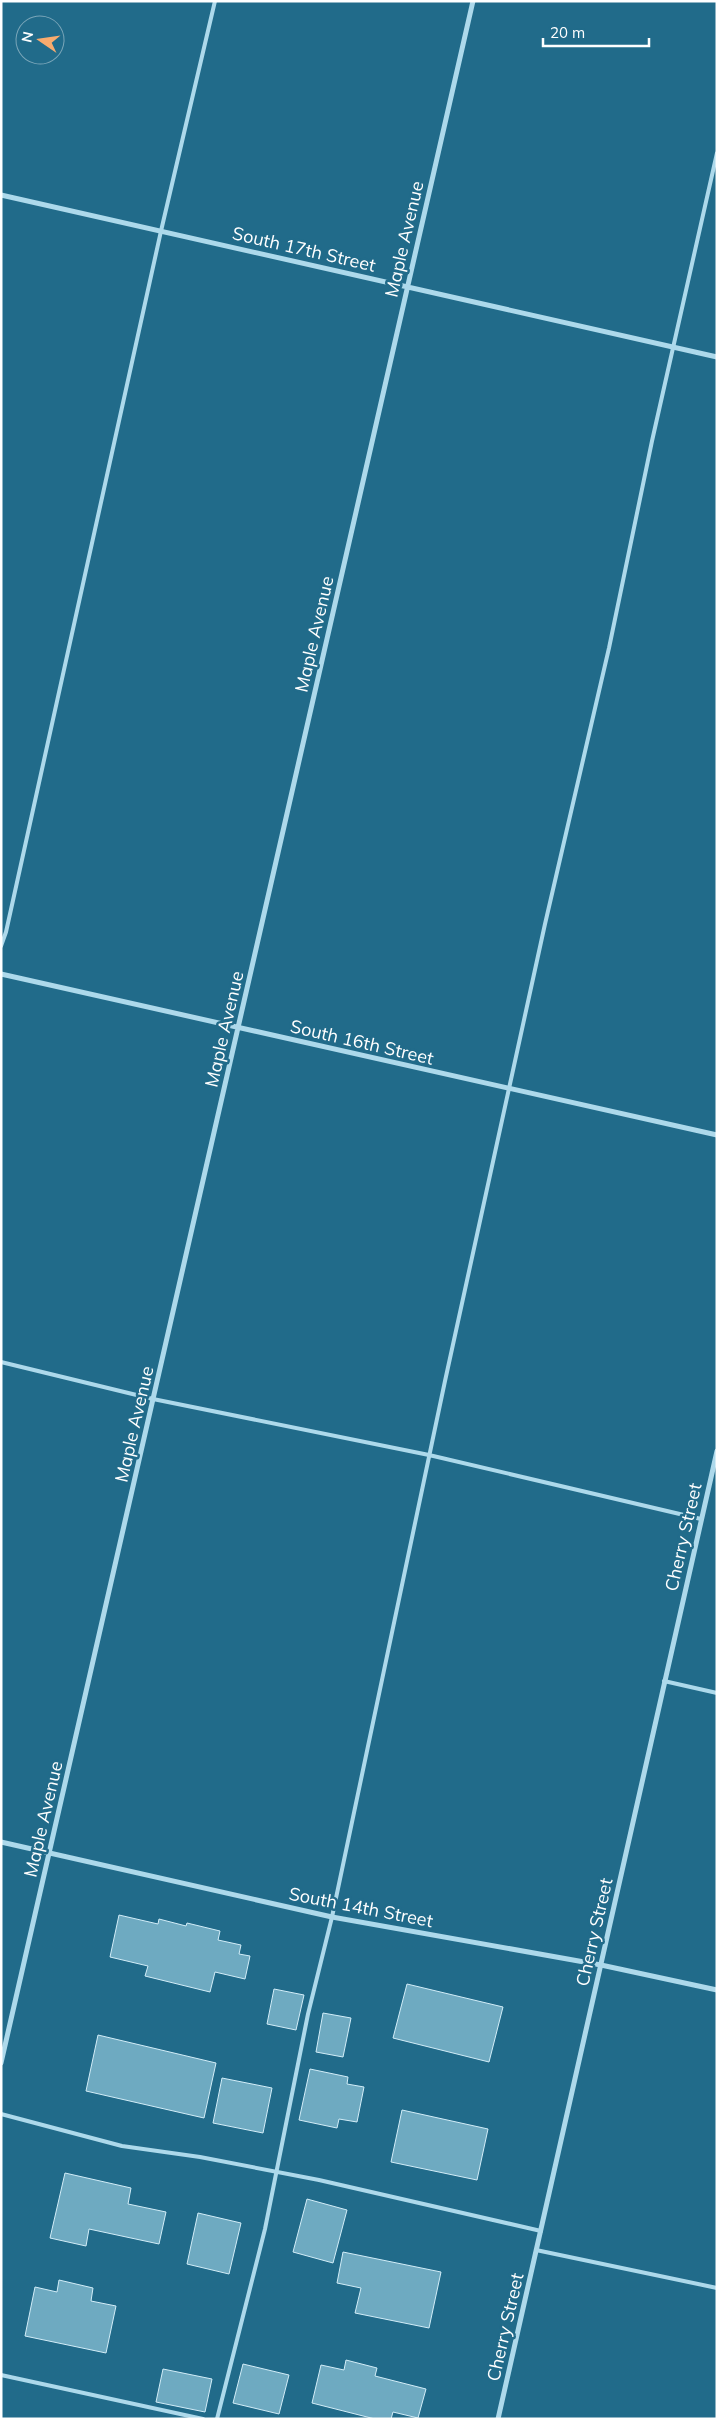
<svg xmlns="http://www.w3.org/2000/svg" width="718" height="2420" font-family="Mulish,sans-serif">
<rect width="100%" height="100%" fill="#216b8a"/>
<path fill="#6eaac1" stroke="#d2edf8" d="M119,1915L158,1924L159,1919L186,1926L187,1923L220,1931L218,1940L241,1945L239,1954L250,1956L245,1979L215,1972L210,1992L145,1976L148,1966L110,1957Z
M407,1984L503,2007L489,2062L393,2038Z
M274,1989L304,1995L296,2030L267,2024Z
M323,2013L351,2018L343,2057L316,2052Z
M98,2035L216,2063L204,2118L86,2091Z
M310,2069L348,2077L347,2084L364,2087L357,2122L339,2119L337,2128L299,2120Z
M222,2078L272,2088L263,2133L213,2123Z
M402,2110L488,2129L477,2180L391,2162Z
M65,2173L131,2188L128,2204L166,2212L159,2244L89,2229L86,2246L50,2238Z
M307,2199L347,2210L333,2263L293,2252Z
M198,2213L241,2223L229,2274L187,2264Z
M343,2252L441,2272L429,2328L355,2313L361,2288L337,2283Z
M59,2280L93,2288L91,2301L116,2306L106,2353L25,2336L35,2287L57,2292Z
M346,2360L377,2368L375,2376L426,2389L418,2418L393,2412L391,2419H375L312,2403L321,2365L344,2370Z
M243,2364L289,2375L279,2414L233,2403Z
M163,2369L212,2379L205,2412L156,2402Z"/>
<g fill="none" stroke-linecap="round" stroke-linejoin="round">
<path stroke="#add9eb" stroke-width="4" d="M1,946L6,932L161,231L215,1
M1,1362L153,1399L429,1455L701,1519
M664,1681L717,1693
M1,2114L122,2146L200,2157L319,2180L541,2231
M536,2250L717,2288
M1,2375L203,2419
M217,2419L265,2229L308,2014L332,1917L445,1381L545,924L609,648L652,441L717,153"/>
<path stroke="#add9eb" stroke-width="5" d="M1,195L717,357
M1,974L717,1135
M1,1842L332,1917L601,1965L717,1990
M1,2063L473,1
M498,2419L717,1451"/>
</g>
<g text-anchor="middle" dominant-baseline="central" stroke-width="5" stroke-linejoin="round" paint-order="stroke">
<g font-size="18" fill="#fff" stroke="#216b8a">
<text transform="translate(404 239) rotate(-77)">Maple Avenue</text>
<text transform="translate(304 249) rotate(13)">South 17th Street</text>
<text transform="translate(314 634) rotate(-77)">Maple Avenue</text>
<text transform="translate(224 1029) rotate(-77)">Maple Avenue</text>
<text transform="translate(362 1042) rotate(13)">South 16th Street</text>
<text transform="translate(134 1424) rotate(-77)">Maple Avenue</text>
<text transform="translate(683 1537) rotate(-77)">Cherry Street</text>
<text transform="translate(43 1819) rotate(-77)">Maple Avenue</text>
<text transform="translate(361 1907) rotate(11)">South 14th Street</text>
<text transform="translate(594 1932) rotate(-77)">Cherry Street</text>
<text transform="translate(505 2327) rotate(-77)">Cherry Street</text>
</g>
</g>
<rect width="718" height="2420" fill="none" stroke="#ffffff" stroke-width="5"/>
<g transform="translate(40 40) rotate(283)"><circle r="24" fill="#216b8a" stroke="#7aa6b9"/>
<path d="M0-4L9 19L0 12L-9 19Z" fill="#f8ab6e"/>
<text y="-8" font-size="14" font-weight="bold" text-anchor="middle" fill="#ffffff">N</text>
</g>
<path d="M543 38v8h106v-8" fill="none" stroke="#ffffff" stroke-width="2.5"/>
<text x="550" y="38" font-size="15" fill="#ffffff" stroke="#216b8a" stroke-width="4" paint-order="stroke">20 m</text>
</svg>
